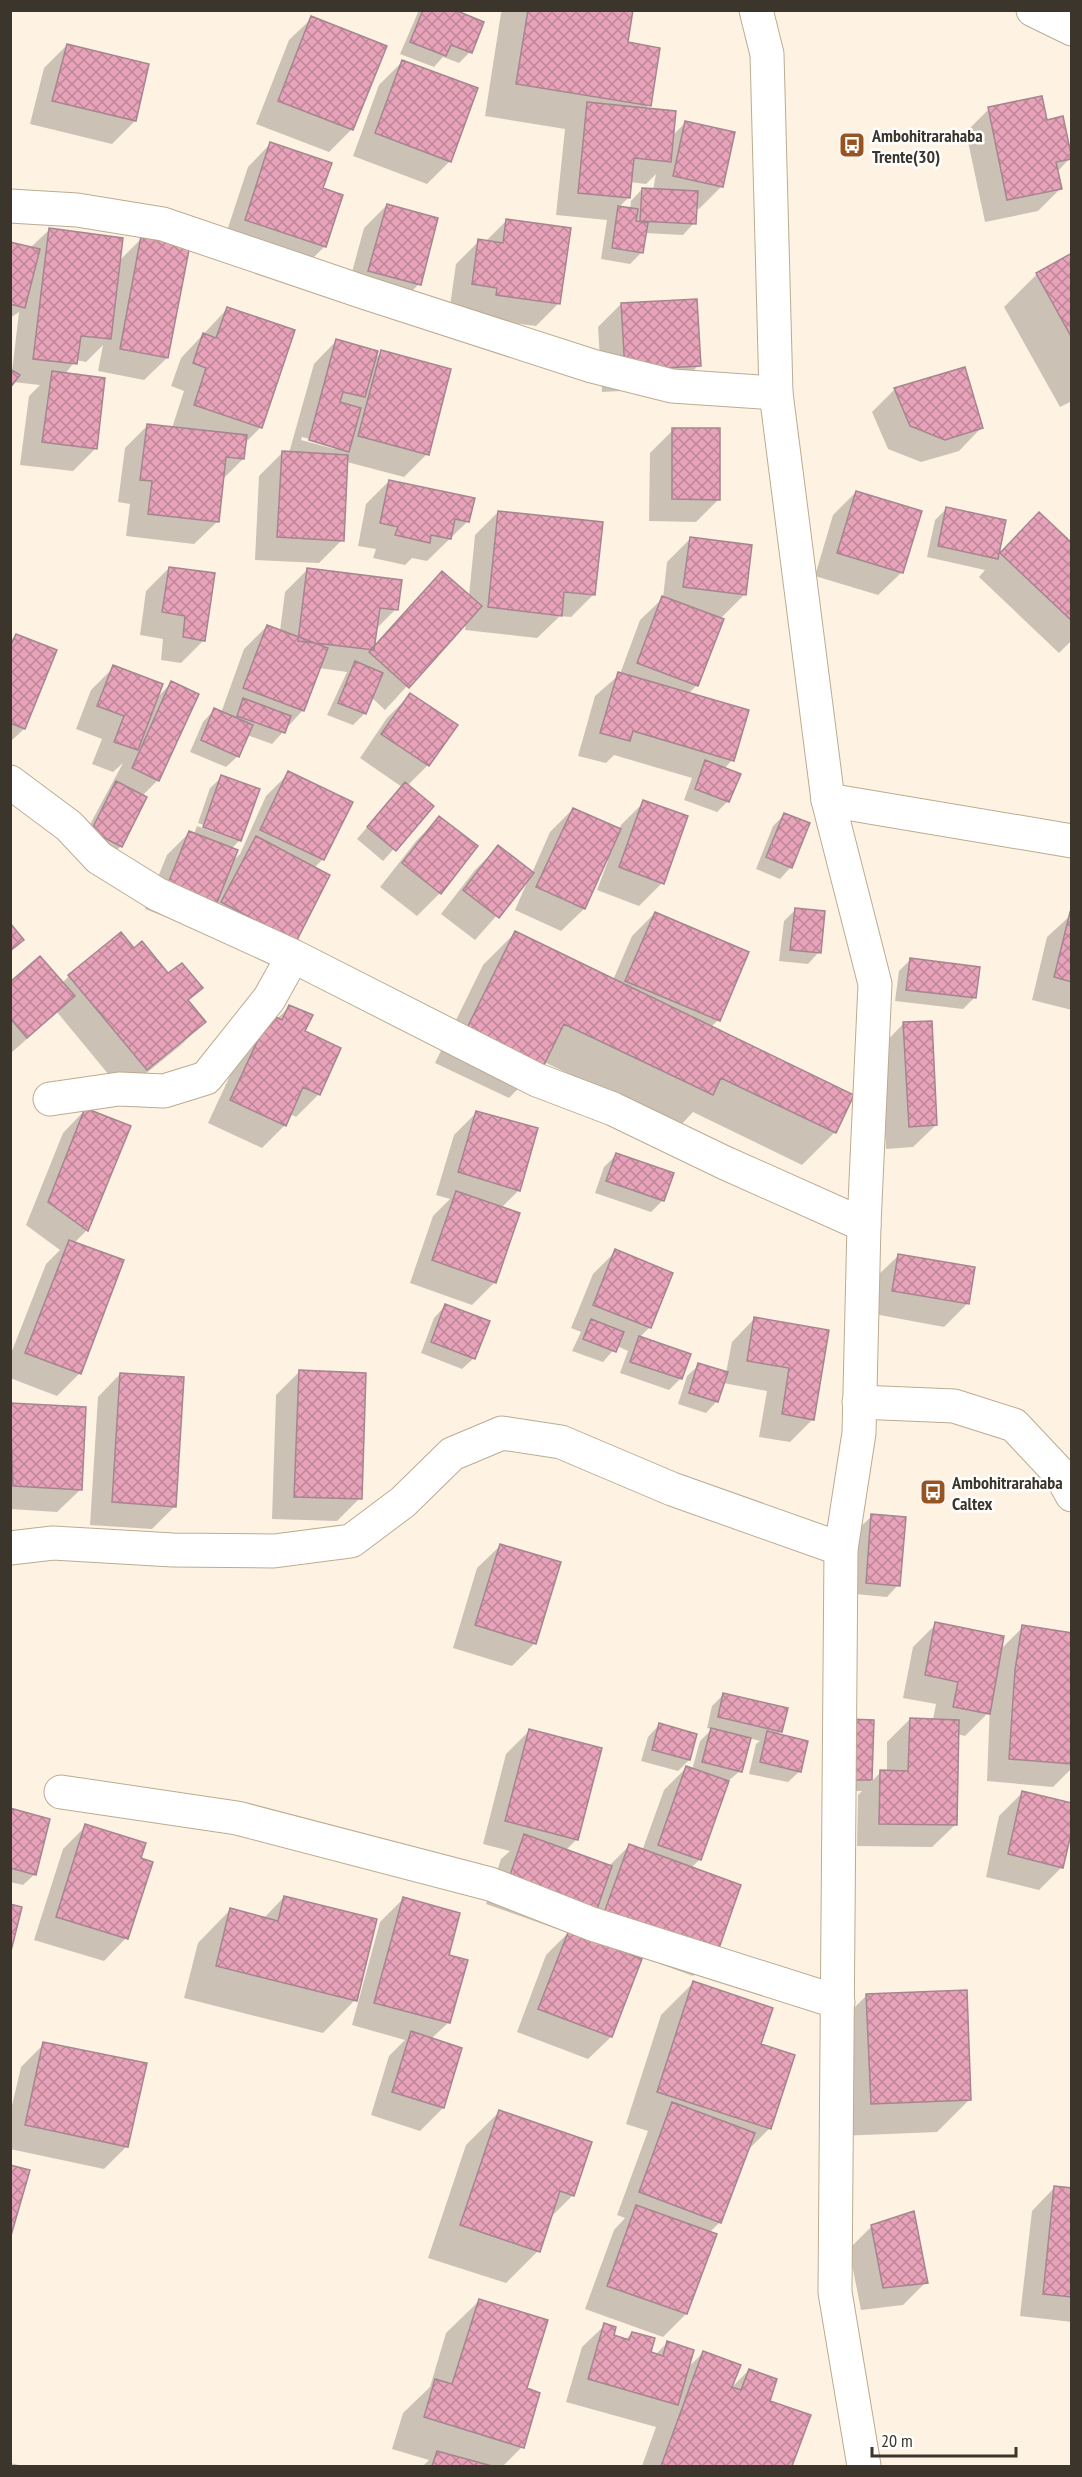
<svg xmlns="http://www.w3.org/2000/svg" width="1082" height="2477" font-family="'PT Sans Narrow',sans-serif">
<defs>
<pattern id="building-cross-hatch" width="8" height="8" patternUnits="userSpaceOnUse" patternTransform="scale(1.5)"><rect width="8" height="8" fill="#e8a3ba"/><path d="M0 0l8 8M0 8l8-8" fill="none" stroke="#bd8697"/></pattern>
</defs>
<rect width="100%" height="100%" fill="#fef3e3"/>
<path fill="#0003" fill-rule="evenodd" d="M419,10H451L470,52L459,63L443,57L434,67L400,54Z
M504,10H632L626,43L649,105L645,109L672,136L685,123L722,186L699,209L695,208L694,223L683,235L645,233L642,252L630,264L601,259L607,220L556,215L565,129L485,116L501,13ZM656,174L653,190L642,189L631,201L630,210L618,208L629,197L630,182L646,184Z
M312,18L385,47L351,130L329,152L256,124L289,40Z
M67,45L148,65L135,121L112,144L30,124L44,68Z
M402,62L450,161L427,184L353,156L379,85Z
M989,109L1046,122L1070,158L1057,172L1061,188L1038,211L985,222L966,132Z
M270,144L321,189L325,246L302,269L223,243L248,167Z
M387,205L419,284L396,307L346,294L364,228Z
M506,221L559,303L536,326L474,318V310L450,306L456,264L479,241L485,242Z
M49,230L119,261L142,238L167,358L144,380L98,371L103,345L86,362L76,360L65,374L96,448L73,471L20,465L29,396L40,385L13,382L12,372L19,312L10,318V243L30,248Z
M1072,255V401L1060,407L1004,307L1037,274Z
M621,304L699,365L676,388L602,392L598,327Z
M227,309L261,427L245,443L243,459L222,480L217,522L194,544L126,536L130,504L118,502L125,448L148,425L172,428L184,391L171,386L181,358Z
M336,341L374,360L382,352L427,454L404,477L347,462L342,540L319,563L255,560L259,476L282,453H289L314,364ZM302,437L335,446V449L301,440Z
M895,389L981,428L959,451L921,462L888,449L872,412Z
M673,430L719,499L696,522L649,521L650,453Z
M389,481L473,499L467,522L427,561L412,558L405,565L373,558L376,549L358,546L366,504Z
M856,492L920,512L901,573L878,595L815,576L833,515Z
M947,508L1004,521L996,559L1016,537L1072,545V640L1059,653L979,577L985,570L927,557L935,520Z
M498,512L594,594L571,617L560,616L537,638L465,630L466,622L385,710L371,697L364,714L353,725L327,715L347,672L319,668L303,710L272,744L247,735L238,756L226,767L190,752L203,722L214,710L221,713L244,649L267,626L280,631L285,592L308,569L396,609L375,630L373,648L443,573L469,596L475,535Z
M690,539L745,594L720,619L697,685L688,694L732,760L724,769L728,801L717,812L684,800L692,778L614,755L606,763L578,756L595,696L620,674L640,620L663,598L667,562Z
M169,568L204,640L181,663L161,660L163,639L140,635L146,591Z
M16,635L24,729L10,742V641Z
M114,667L156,699L171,683L158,780L142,796L121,846L109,858L80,843L123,763L113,772L92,764L102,739L76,729L91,690Z
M410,695L455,725L428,765L407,786L432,806L383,861L357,839L402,787L360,758L387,718Z
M289,773L323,859L314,868L295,941L192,927L145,909L167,855L190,832L194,834L197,826L236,840V837L198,823L210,788L222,777L240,840L231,849L232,862L240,854L266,796Z
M644,802L662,883L639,906L597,890L608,861L605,860L584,909L561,931L515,910L528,880L475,940L441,914L475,870L498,847L532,873L550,832L573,809L619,830L621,825Z
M784,815L791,867L780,879L756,869L773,826Z
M439,818L476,846L440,893L417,916L380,887L417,840Z
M795,910L819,952L808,964L779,961L784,921Z
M655,913L718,1020L711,1027L852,1095L835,1132L802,1165L693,1112L679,1127L544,1062L509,1098L435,1063L483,965L515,933L613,980L632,936Z
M1072,914V1010L1032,1000L1047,937Z
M134,950L168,975L201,988L187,1001L204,1022L181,1045L123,1092L57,1012L10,1054V984L62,983L69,976Z
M910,960L975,997L963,1009L895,1001L899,971Z
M289,1007L303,1032L319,1094L296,1117L290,1114L285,1125L262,1148L208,1123L247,1039L277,1019Z
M903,1024L936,1125L913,1147L886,1149L881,1047Z
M85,1110L129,1127L87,1230L74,1243L80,1373L57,1396L10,1378V1356L46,1264L60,1250L26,1225L63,1133Z
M477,1112L519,1190L501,1208L495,1282L472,1305L410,1283L433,1216L450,1199L436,1195L454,1135Z
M616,1155L663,1200L651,1212L595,1193L604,1167Z
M616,1251L650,1327L639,1338L681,1378L669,1390L620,1373L628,1351L617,1346L603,1362L572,1351L581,1332L571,1328L593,1274Z
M898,1256L967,1304L944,1327L869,1313L875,1278Z
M445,1306L474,1358L462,1369L421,1353L434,1318Z
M754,1319L827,1331L813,1419L790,1442L759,1437L767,1391L723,1383L717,1401L706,1413L678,1404L687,1376L699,1365L726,1373L732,1342Z
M299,1372L360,1498L337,1521L272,1519L276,1395Z
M120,1374L175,1506L152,1529L90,1525L98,1397Z
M10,1404L80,1490L57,1512L10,1509Z
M872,1516L898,1585L887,1597L855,1594L860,1527Z
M500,1546L535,1643L512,1666L453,1648L477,1568Z
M936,1624L1000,1650L1023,1627L1072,1635V1768L1053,1787L987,1781L990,1703L988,1713L965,1736L957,1734L955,1825L932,1847L857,1846L858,1795L862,1791H836L872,1721L871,1782L881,1772H887V1742L910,1719L933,1720L936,1704L903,1698L913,1647Z
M724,1694L781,1731L777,1735L800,1771L788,1782L749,1774L756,1744L760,1741L749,1738L740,1771L727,1782L700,1859L691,1868L716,1953L693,1976L641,1957L611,2037L588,2059L517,2032L546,1955L568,1933L486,1904L501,1859L510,1851L483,1844L506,1754L529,1731L577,1839L565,1851L609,1866L629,1846L642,1851L664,1790L687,1767L692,1770L700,1741L712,1729L707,1728L712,1706Z
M659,1725L689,1760L678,1771L641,1761L648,1737Z
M1022,1793L1062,1867L1039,1890L986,1877L999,1816Z
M10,1810L35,1874L23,1885L10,1882Z
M86,1826L139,1859L126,1938L104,1961L34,1940L63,1849Z
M284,1897L355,2000L323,2033L184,1998L198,1943L230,1910L263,1919Z
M403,1899L447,1956L449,2022L431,2039L461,2048L443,2108L420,2131L371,2115L389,2056L405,2040L352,2025L380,1922Z
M693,1983L759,2045L770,2128L746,2152L720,2222L709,2233L686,2314L663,2337L585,2309L614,2230L625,2218L617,2215L648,2131L626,2124L661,2015Z
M867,1995L970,2099L937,2132L839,2136L834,2028Z
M44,2044L127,2146L104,2169L10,2149V2114L21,2067Z
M499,2112L573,2195L549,2219L538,2251L506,2283L428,2258L466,2145Z
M1054,2188L1072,2190V2322L1020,2316L1032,2211Z
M872,2226L926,2282L903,2305L861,2310L849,2249Z
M479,2301L525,2389L522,2447L503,2466H423L429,2460L392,2449L403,2413L430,2387L446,2333Z
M605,2325L612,2336L625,2340L632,2333L649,2354L655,2355L667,2343L686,2369L703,2353L729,2390L749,2370L768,2402L809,2416L790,2466H642L656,2427L566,2402L582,2347Z
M10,2463L24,2466H10Z"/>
<path fill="url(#building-cross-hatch)" stroke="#a58690" stroke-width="1.5" d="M423,10H455L484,22L472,53L451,45L446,56L410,42Z
M528,10H633L628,42L660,48L651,106L516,84Z
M311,16L387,46L353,130L278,101Z
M67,44L149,64L136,121L52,101Z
M402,60L478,88L451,162L375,133Z
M1042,96L1047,120L1063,116L1072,159L1056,162L1062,189L1007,200L988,107Z
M587,102L676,111L671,162L634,158L630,198L578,193Z
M685,121L735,132L723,187L673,176Z
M270,142L332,163L323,188L343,195L326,247L245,220Z
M642,188L698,191L696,224L640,221Z
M387,204L438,218L421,285L368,271Z
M618,206L638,209L636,221L648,223L643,253L612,248Z
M506,219L571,228L560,304L496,295L497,288L472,284L478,239L503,243Z
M49,228L123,238L111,339L81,336L77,364L33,359Z
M141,236L190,245L168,358L120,349Z
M10,242L40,249L25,308L10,304Z
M1072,253V338L1036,273Z
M697,299L701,366L625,370L621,303Z
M227,307L295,330L262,428L194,405L206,368L193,363L203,333L216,338Z
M336,339L378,351L365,397L343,392L340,402L361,408L349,452L309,440Z
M381,350L451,369L429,455L358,436Z
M965,367L983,428L945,440L910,426L894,388Z
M10,369L20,375L10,388Z
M52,371L105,378L97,449L42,442Z
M147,424L247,435L244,459L226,457L219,522L148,514L152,481L140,480Z
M672,428H720V500L672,499Z
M282,451L348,455L344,541L277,537Z
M389,480L475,498L469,522L455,519L451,539L431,535L430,543L395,535L398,527L380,523Z
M856,491L922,511L903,573L837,553Z
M946,507L1006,520L998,559L938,546Z
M498,511L603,522L595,595L564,592L562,616L488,607Z
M1039,512L1072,543V621L1000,553Z
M690,537L752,545L746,595L683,587Z
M169,567L215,573L205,641L183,637L185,616L162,612Z
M307,568L402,580L398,610L380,608L374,650L298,641Z
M442,571L482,606L409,688L369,652Z
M662,596L724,619L698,686L637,663Z
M267,625L328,648L304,711L243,688Z
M16,634L57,650L25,729L10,723V647Z
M355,661L383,673L366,714L338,703Z
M113,665L163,684L138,750L114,742L124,716L97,706Z
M618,672L749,710L734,761L633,731L630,741L600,733Z
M171,681L199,694L159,781L132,768Z
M410,693L458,725L429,766L381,734Z
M243,698L291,716L285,733L237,716Z
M214,708L253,725L239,757L201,740Z
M705,760L741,774L729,802L695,789Z
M288,771L353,802L324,860L260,830Z
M221,775L260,789L241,841L203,827Z
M116,781L147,797L122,847L91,831Z
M405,782L434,806L396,851L367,827Z
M643,800L688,816L664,884L619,867Z
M573,808L621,829L585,909L536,887Z
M784,813L810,823L792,868L766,857Z
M439,816L478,846L441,894L402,863Z
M189,831L238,850L216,905L167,886Z
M256,836L330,875L296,942L221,902Z
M498,845L534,873L499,918L463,890Z
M795,908L825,911L821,953L790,950Z
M655,912L749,952L720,1021L625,981Z
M1070,912L1072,913V982L1054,977Z
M10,923L24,940L10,951Z
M515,931L854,1095L836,1133L721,1078L713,1095L564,1024L543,1067L466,1030Z
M121,932L134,948L142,941L168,973L182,963L203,988L188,1000L206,1022L147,1070L68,975Z
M40,956L75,996L27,1038L10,1018V982Z
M910,958L980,967L976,998L906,990Z
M289,1005L313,1015L305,1031L341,1048L320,1095L303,1087L286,1126L230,1100L270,1014L282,1020Z
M932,1021L937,1125L909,1127L903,1022Z
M85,1108L131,1126L88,1231L48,1202Z
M476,1111L538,1128L520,1191L458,1172Z
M616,1153L674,1173L664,1201L606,1181Z
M456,1191L520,1213L496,1283L432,1260Z
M69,1240L124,1260L81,1374L25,1353Z
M615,1249L673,1273L651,1328L593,1305Z
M898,1254L975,1267L969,1304L892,1291Z
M445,1304L490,1321L475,1359L431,1342Z
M754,1317L829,1330L814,1420L782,1414L789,1368L747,1361Z
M591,1319L624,1332L616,1352L583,1339Z
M639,1336L691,1354L682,1379L630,1362Z
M698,1363L728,1372L718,1402L689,1393Z
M299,1370L366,1373L362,1499L294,1497Z
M120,1373L184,1377L176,1507L112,1502Z
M10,1403L86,1407L82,1490L13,1486Z
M871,1514L906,1517L900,1586L866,1583Z
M500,1544L561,1562L536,1644L475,1625Z
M935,1622L1004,1636L990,1714L953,1707L958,1682L925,1675Z
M1022,1625L1072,1633V1764L1009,1759L1015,1670Z
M723,1693L788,1708L782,1732L718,1717Z
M910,1718L959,1720L957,1825L879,1824L880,1770L908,1771Z
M848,1719L874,1720L872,1780H847Z
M659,1723L697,1734L690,1760L652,1750Z
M711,1728L751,1738L742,1772L702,1762Z
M529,1729L602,1748L578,1840L505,1821Z
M767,1731L808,1741L801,1772L760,1762Z
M686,1766L729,1781L701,1860L658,1845Z
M1022,1791L1072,1803V1830L1063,1868L1008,1854Z
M10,1808L50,1819L36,1875L10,1868Z
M85,1824L146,1843L141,1858L153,1862L128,1939L56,1917Z
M524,1834L612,1866L596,1912L508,1881Z
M629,1844L741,1885L717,1954L604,1913Z
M284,1896L377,1919L357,2001L216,1966L230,1908L278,1921Z
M403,1897L460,1913L449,1955L468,1960L450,2023L374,2003Z
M10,1904L22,1907L10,1955Z
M569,1930L642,1959L612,2037L538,2009Z
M693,1981L773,2008L761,2044L795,2055L771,2129L657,2092Z
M967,1990L971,2100L871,2104L866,1994Z
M411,2031L462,2048L444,2108L392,2092Z
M43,2042L147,2063L128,2147L25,2125Z
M672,2102L755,2133L721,2223L639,2192Z
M499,2110L592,2142L574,2196L560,2191L540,2252L460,2225Z
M10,2165L30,2170L10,2239Z
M1054,2186L1072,2188V2297L1043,2294Z
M636,2205L717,2234L687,2314L607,2286Z
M914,2211L928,2283L883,2288L871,2225Z
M479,2299L548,2320L527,2388L540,2393L524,2448L424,2417L435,2379L452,2384Z
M604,2323L616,2327L614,2335L629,2340L632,2332L655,2338L651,2352L663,2356L667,2341L694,2350L678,2405L588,2379Z
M703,2351L741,2365L732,2387L741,2390L749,2369L777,2379L770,2401L811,2415L792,2466H661Z
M437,2451L492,2466H432Z"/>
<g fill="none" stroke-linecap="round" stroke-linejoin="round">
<g stroke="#bcab92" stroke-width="35">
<path id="minor" d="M1033,10L1072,29
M10,206L77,210L163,224L363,292L592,366L672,386L776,393
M10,782L69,826L99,858L157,894L293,956L537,1080L613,1109L723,1162L864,1225
M828,800L1072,841
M50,1099L119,1089L164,1091L206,1078L269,999L293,956
M859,1402L954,1406L1014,1425L1061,1475L1072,1495
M10,1548L53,1543L173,1550L274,1551L351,1541L403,1502L452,1454L502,1433L561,1442L672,1489L841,1549
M61,1792L237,1818L490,1884L592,1924L838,2002"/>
</g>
<g stroke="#bcab92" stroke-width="35">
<path id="tertiary" d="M756,10L767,54L776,393L828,800L875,984L864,1225L859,1433L841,1549L835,2292L864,2466"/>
</g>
<use href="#minor" stroke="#fff" stroke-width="33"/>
<use href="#tertiary" stroke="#fff" stroke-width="33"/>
</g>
<defs>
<g id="bus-square" transform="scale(1.35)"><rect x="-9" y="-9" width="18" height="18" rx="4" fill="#965422" stroke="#fff"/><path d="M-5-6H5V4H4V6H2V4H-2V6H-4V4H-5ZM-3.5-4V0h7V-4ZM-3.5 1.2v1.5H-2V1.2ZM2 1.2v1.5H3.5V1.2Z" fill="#fff"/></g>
</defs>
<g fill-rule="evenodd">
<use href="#bus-square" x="852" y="145"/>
<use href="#bus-square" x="933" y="1492"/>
</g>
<g text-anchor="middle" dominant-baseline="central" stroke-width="5" stroke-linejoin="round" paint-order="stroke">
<g font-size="18" font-weight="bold" fill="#3c352b" stroke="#fff" text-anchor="start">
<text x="872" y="135">Ambohitrarahaba<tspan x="872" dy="21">Trente(30)</tspan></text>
<text x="952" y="1482">Ambohitrarahaba<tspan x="952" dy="21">Caltex</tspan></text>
</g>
</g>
<rect width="1082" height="2477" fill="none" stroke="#3c352b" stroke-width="24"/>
<path d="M872 2447v9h144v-9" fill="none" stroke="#3c352b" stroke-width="3"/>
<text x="881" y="2447" font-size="18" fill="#3c352b" stroke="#ffffff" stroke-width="4.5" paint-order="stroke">20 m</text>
</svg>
